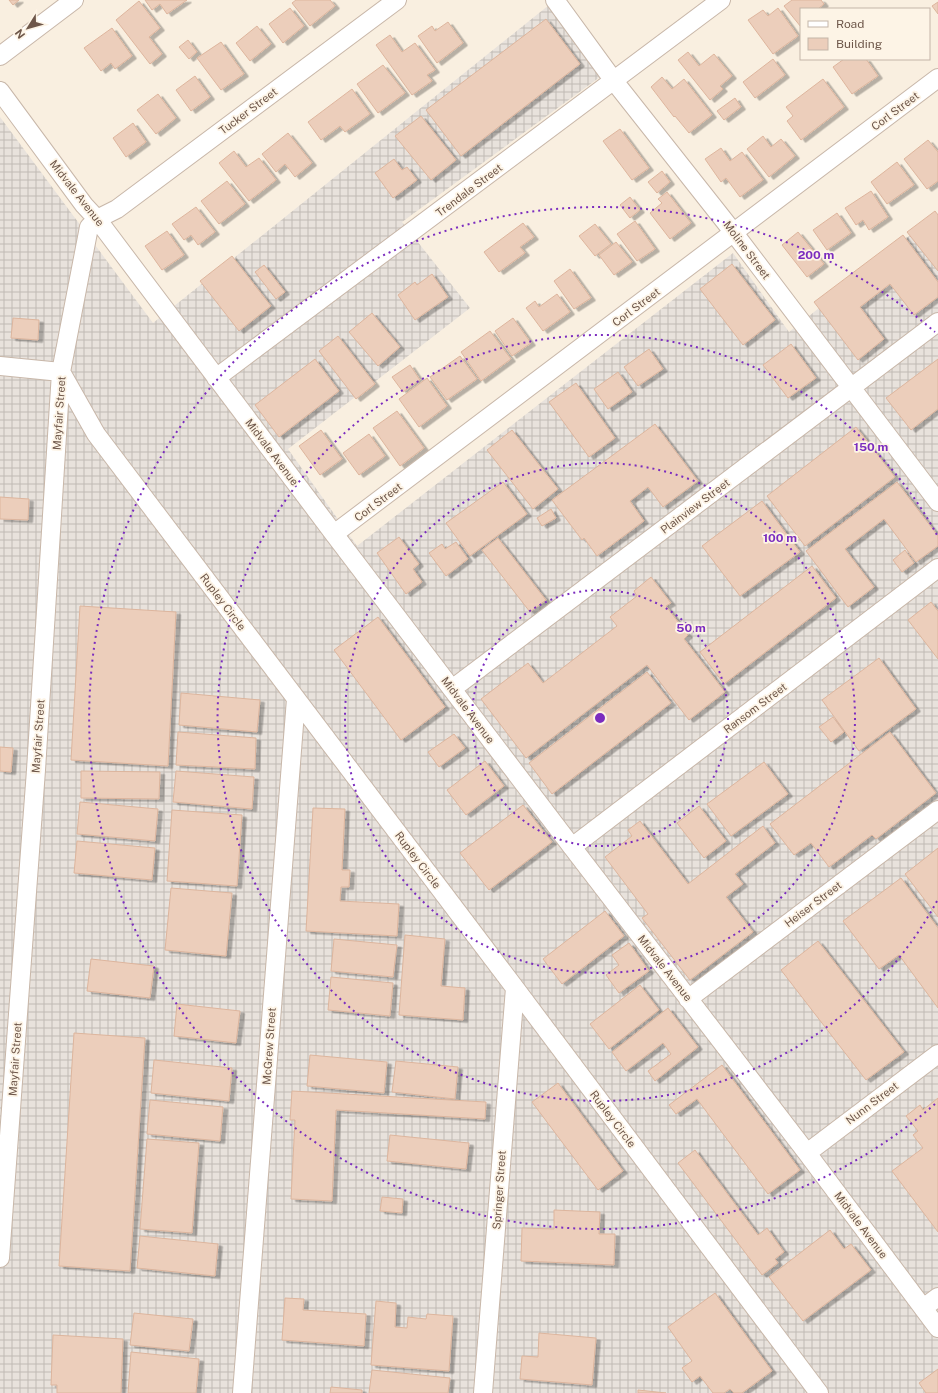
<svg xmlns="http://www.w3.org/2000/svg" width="938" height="1393" font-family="'Public Sans',sans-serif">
<defs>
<pattern id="industrial-grid" width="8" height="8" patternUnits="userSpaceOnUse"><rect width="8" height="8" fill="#e8e2dc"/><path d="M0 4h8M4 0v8" fill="none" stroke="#c0bab4"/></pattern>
<filter id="shadow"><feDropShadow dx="4.5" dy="2.5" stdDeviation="0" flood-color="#0004"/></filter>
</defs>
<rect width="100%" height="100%" fill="#f9efe0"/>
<path fill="url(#industrial-grid)" d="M549,5L600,77L402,222L470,308L288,449L357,546L733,253L789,332L938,213V1393H0V117L153,323Z"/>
<path fill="#eccebb" stroke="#ddb59d" filter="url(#shadow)" d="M9,0H19L13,5Z
M145,0H187L167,14L160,4L152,10Z
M296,0H330L335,6L310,26L292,3Z
M792,0H821L824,4L818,9H801V27L784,6Z
M139,1L160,28L149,37L162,54L150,64L116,20Z
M938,2V14L932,6Z
M290,8L304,26L283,43L269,24Z
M778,8L798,36L773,54L748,20L763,10L768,16Z
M546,19L580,64L461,156L426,110Z
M448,22L463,43L437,63L418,36L432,26L435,31Z
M257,26L271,44L250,61L236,43Z
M112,28L132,56L115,69L111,63L101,71L84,48Z
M390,35L402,52L415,43L435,70L427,75L432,81L412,95L376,45Z
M188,40L197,52L189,59L179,47Z
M221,42L244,74L221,90L197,58Z
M688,52L699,66L714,54L732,76L720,86L723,89L710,100L678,60Z
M773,59L785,75L755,98L743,82Z
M844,59H866L878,76L852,94L833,67Z
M383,65L405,93L378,113L357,84Z
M195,76L210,97L191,111L176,90Z
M662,77L672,89L684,79L712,115L689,133L675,116L674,117L651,87Z
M823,79L844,107L801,140L787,121L793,116L786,107Z
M352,89L370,114L345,132L340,126L321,140L308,122Z
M158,94L176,118L156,134L137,110Z
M735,98L741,107L724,120L717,111Z
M421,116L456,160L431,180L395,136Z
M133,123L146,142L126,157L113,138Z
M620,129L649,168L632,180L603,141Z
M288,133L312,163L295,177L285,164L276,172L262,154Z
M763,136L771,147L781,139L795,156L769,177L747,149Z
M928,140L938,152V181L927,189L904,159Z
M721,148L730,161L742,152L763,180L740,197L726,178L721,182L705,159Z
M234,151L246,167L259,158L276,180L249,201L219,163Z
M394,159L402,170L407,167L417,180L393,198L375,173Z
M897,162L914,185L887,204L871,182Z
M662,171L670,182L657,193L648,182Z
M227,181L245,204L219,224L201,201Z
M871,191L888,217L869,230L863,220L856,225L845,208Z
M667,192L691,223L670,239L650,213L662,203L658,199Z
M630,197L640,210L630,218L620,205Z
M196,207L215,232L198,245L191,235L184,240L172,224Z
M935,211L938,215V271L907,232Z
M837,213L851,233L827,250L813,230Z
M635,221L655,249L637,261L617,234Z
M523,223L534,237L520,247L525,253L499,272L484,252Z
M595,224L611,244L595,256L579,236Z
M167,231L184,255L162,270L145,246Z
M798,232L824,264L807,277L782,245Z
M903,235L938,282V297L914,315L890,284L860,307L884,339L858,360L814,302Z
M616,242L632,262L614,275L599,255Z
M232,256L271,306L239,331L200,281Z
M732,264L775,320L743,345L700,289Z
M264,265L285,292L276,299L255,272Z
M570,269L591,298L574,309L554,281Z
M432,274L448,297L415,320L398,295L415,282L417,285Z
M557,294L570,312L543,331L526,308L535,301L539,307Z
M372,313L400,347L378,366L349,332Z
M13,318L39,320L38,340L11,338Z
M513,318L531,343L512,356L495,331Z
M490,331L511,359L481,381L461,352Z
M338,336L375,384L356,399L319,351Z
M791,344L816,378L788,398L763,365Z
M649,349L663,369L638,386L624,367Z
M460,356L477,379L447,400L430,377Z
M315,359L339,391L279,437L255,405Z
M938,359V409L911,430L886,398Z
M410,365L420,380L403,392L392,377Z
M618,372L632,392L608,409L594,389Z
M427,378L447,406L419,427L399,399Z
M576,383L615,438L589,457L549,402Z
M397,411L424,448L400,466L373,428Z
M655,424L698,481L663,507L648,487L630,501L644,521L597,556L584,538L582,540L552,500Z
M856,427L895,477L805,546L767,496Z
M321,430L342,459L320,475L299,446Z
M512,430L558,489L533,509L487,450Z
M369,434L385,456L359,475L343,453Z
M503,482L527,514L470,556L446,523Z
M897,482L938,536V546L916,562L884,519L845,549L874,587L848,607L806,551Z
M0,497L29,499L28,520L0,519Z
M762,501L800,552L740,596L702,546Z
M551,509L556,518L542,526L537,518Z
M399,537L419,564L413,569L422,582L406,594L377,553Z
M498,538L546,600L530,612L482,550Z
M456,542L468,559L446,576L429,553L442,544L445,549Z
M905,550L914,563L902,572L893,560Z
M812,566L836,598L724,684L700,652Z
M651,577L671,603L666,606L688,635L684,639L725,692L689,720L647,665L526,758L481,699L528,663L543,683L617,626L610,617L637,596L634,591Z
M931,602L938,611V659L908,620Z
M80,606L176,612L168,766L71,760Z
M378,617L445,707L401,740L334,650Z
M879,658L916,709L859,751L822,700Z
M647,672L671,703L552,794L529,763Z
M181,693L260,700L257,732L179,725Z
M833,717L844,732L831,742L819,727Z
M178,732L256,738L255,769L176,765Z
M890,732L936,793L876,839L872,835L829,867L811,843L794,855L770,824Z
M454,734L465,748L439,767L428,752Z
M0,747L13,748L11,772L0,771Z
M485,761L504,786L466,815L447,790Z
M764,762L788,794L731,836L707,804Z
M81,771L160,772L159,799L81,798Z
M176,771L254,777L252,809L173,802Z
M80,802L158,809L155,841L77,834Z
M523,805L552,842L489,890L460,853Z
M699,806L726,841L704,858L677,823Z
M313,808L345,809L342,870H350L349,887H341L340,901L399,904L397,936L306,931Z
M172,810L242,815L237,886L167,881Z
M640,821L688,884L763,826L775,843L735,874L743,884L726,897L753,932L690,980L642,918L648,914L605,857L632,836L628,830Z
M77,841L155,848L152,880L74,873Z
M938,848V917L905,874Z
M901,878L938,928V1008L899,955L879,969L843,921Z
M171,888L232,893L226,956L165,950Z
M605,911L624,936L562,984L543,959Z
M405,935L445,939L441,986L465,988L463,1020L399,1015Z
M334,939L397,945L393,977L331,971Z
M818,941L904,1052L866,1080L781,970Z
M629,943L649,971L619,993L606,975L619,965L612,955Z
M91,959L154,966L150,998L87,991Z
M331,977L393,983L390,1016L328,1010Z
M640,985L659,1010L609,1049L590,1024Z
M177,1004L240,1011L236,1043L174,1036Z
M668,1008L698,1047L655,1081L648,1071L671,1054L663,1043L626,1071L612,1052Z
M74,1033L145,1038L130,1271L59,1266Z
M310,1055L387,1062L384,1093L307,1086Z
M154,1060L232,1068L229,1101L151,1093Z
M396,1061L458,1067L455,1099L392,1092Z
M722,1065L800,1170L768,1194L697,1099L676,1114L669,1105Z
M558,1083L623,1171L598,1190L532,1102Z
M292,1091L486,1102L485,1119L336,1110L332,1201L291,1199L295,1120H290Z
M938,1098V1232L892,1171L923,1148L913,1135L918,1131L906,1116L920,1105L923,1110Z
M150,1100L223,1107L220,1141L147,1134Z
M390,1135L469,1143L466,1169L387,1161Z
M147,1139L199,1143L192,1233L140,1229Z
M695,1150L758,1235L767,1228L784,1252L775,1259L778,1263L762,1275L678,1163Z
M382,1197L403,1199L402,1213L380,1211Z
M554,1210L600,1212L599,1234H615L614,1265L521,1261L522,1228L554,1229Z
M830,1230L844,1249L851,1244L871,1270L803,1321L769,1277Z
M140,1236L218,1244L215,1276L137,1268Z
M715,1293L772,1371L742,1393H734L730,1389L724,1393H713L700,1376L692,1382L682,1368L692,1361L668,1327Z
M285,1298L304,1299L303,1310L366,1314L364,1346L282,1340Z
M376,1301L396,1303L395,1327L407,1328L408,1317L426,1319L427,1314L453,1316L449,1371L371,1365Z
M134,1313L193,1319L189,1351L130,1345Z
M539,1333L596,1338L592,1385L520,1379L522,1356L538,1357Z
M53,1335L123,1339L121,1393H57V1385H51Z
M131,1352L199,1359L196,1393H128Z
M938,1369V1393H926L919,1383Z
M372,1370L450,1378L448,1393H369Z
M331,1387L362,1390V1393H330Z
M638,1390L666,1393H638Z"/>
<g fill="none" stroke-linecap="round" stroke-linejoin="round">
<g stroke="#c8b7a9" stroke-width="20">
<path id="minor" d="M555,0L614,81L734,233L938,502
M0,56L74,0
M0,91L84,205L97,219L334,534L572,847L807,1153L938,1328
M0,366L61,372L96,434L515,988L819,1393
M216,378L721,0
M334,534L938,78
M452,689L938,322
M572,847L938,568
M688,999L938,810
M807,1153L938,1054
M0,1258L36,770L61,372L89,227L97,219L117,209L397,0
M923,1308L938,1297
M242,1393L296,699
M483,1393L515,988"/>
</g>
<use href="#minor" stroke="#fff" stroke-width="18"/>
</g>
<g fill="none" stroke="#7b2cbf" stroke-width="2" stroke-dasharray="2 4">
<circle cx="600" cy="718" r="128"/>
<circle cx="600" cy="718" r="255"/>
<path d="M937 901A383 383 0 1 1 937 535"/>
<path d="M935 1104A511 511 0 1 1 935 332"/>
</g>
<g text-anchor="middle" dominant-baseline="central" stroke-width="3.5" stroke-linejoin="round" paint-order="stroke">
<g font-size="11" fill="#6e574a" stroke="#fdf4e6">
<text transform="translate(248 111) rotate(-37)">Tucker Street</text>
<text transform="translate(895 111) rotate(-37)">Corl Street</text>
<text transform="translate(469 190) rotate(-37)">Trendale Street</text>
<text transform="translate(77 193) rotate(52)">Midvale Avenue</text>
<text transform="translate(747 250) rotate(53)">Moline Street</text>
<text transform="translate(636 307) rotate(-37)">Corl Street</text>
<text transform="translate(59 413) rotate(-86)">Mayfair Street</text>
<text transform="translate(272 452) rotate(53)">Midvale Avenue</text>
<text transform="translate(378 502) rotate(-37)">Corl Street</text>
<text transform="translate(695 506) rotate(-37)">Plainview Street</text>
<text transform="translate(223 602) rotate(53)">Rupley Circle</text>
<text transform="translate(755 708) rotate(-37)">Ransom Street</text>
<text transform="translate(468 710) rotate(53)">Midvale Avenue</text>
<text transform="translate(38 736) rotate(-86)">Mayfair Street</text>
<text transform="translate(418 860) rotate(53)">Rupley Circle</text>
<text transform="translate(813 904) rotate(-37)">Heiser Street</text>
<text transform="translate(665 968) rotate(52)">Midvale Avenue</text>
<text transform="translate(269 1046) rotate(-86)">McGrew Street</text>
<text transform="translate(15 1059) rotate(-86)">Mayfair Street</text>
<text transform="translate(872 1103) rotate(-37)">Nunn Street</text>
<text transform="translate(613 1119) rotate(53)">Rupley Circle</text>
<text transform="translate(499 1190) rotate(-86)">Springer Street</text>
<text transform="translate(861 1225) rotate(53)">Midvale Avenue</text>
</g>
</g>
<circle cx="600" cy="718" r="6" fill="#7b2cbf" stroke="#fdf4e6" stroke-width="2"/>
<g font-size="12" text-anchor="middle" font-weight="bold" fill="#7b2cbf" stroke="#fdf4e6" stroke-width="3.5" stroke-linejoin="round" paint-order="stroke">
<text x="816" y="259">200 m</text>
<text x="871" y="451">150 m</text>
<text x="780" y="542">100 m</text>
<text x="691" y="632">50 m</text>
</g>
<rect x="800" y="8" width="130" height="52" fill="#fdf4e6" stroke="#c4b5a8"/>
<rect x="808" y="21" width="20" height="6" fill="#ffffff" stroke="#c4b5a8"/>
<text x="836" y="28" font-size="12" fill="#6e574a">Road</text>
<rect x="808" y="38" width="20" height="12" fill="#eccebb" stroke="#c4b5a8"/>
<text x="836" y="48" font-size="12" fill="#6e574a">Building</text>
<g transform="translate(28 28) rotate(233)" stroke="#fdf4e6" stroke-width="3" paint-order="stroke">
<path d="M0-3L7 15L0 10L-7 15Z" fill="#6e574a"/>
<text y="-6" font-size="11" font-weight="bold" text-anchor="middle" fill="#6e574a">N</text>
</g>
</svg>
